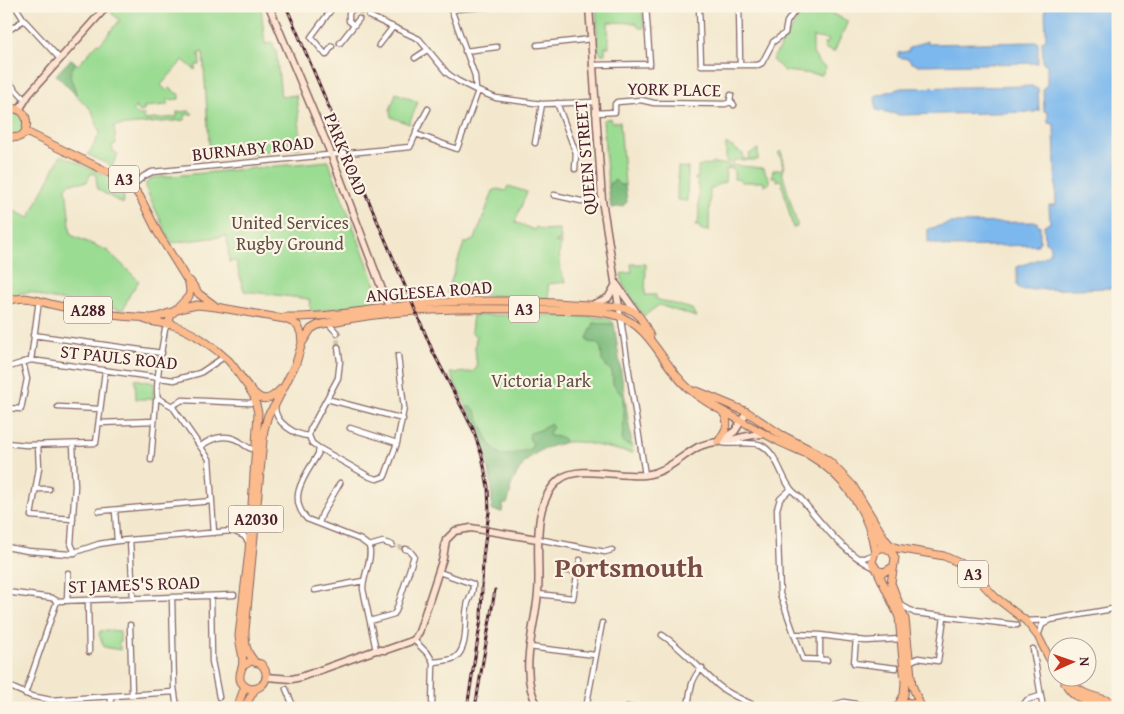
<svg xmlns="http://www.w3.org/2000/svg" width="1124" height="714" font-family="'Gentium Book Plus',serif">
<rect width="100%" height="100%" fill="#fcf5e5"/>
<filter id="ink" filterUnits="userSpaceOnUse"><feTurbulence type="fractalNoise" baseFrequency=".02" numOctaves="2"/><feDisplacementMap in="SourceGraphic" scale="10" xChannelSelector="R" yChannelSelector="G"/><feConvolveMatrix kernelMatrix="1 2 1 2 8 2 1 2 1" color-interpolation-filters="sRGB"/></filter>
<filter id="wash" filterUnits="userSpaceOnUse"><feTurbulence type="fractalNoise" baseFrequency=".0096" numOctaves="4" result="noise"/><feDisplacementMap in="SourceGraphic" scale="20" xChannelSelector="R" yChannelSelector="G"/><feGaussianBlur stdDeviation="1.12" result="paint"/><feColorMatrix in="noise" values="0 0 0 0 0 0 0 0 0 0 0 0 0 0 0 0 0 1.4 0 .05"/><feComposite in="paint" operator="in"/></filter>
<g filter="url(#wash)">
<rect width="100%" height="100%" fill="#f3e8ce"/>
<path fill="#9bdc93" stroke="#727e5f" d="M117,6H261L265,44L273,43L274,50H276L281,97L296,95L302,147L259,152V154L251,155L250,153L210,157L203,52L199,53L200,65H196L195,70L183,60L161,85L167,91L170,88L176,93L179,94V99L167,100V105L144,107V111L140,112L136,107L133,109L139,115H144L145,120L177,117V112L190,111L193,114L185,115V120L114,126L116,144L112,145L113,151L118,154L112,166L88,155L100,133L92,111L56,75L71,59L78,65L98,43L100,44L120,20L111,13Z
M596,6H642L644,28H639L636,23L608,22L609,47H605V54H601L598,49Z
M806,6H815L848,21L834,52L825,49L824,43H828L829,40L813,37V53L819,63L826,67L822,75L784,71L778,65L772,60Z
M396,93L418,102L409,124L391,117L390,110Z
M9,113L19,115C24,122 25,129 18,135L6,132V115Z
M610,118L611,122H620L625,185L622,186L614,181L608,185L603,120Z
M726,143L743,154V159H749V154L758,149V160H734L733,163L726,162Z
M781,151L785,167L783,168L782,172L797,224V227L793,228L781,180L777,181L776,177H772L773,170H780L783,167L781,157L778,153Z
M61,155L125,184L123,204L97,189L96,175L91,173L87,182L70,183L66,187L71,235L108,251L139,281L130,294L123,310L47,298L31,292L7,295L6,207L29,218Z
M328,161L380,296L371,303L311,312L309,299L244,291L236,261L229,262L227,236L171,243L146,189V184L151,178Z
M713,163L729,165V169H726L725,182L717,185L713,189H710L709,231L700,230V226H695V224H698C700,210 698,195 698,181L695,180V178H698V167Z
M731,165L763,168L769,179V184L764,186V182H741V180L734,179V169H730Z
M678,167L688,168L687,201L677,200Z
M508,186L527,192L515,222L534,230L536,227L542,230L559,229L561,240L555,242L556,243L561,242C558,253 559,272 566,282L548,284L549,299C515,297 482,294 447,293L464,243H467L475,239L493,191L497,189L506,191Z
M631,264H646L645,295H656V299L692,309L696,317L659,305L644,316L623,285L621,274L632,272Z
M473,315L591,316V317L607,318L613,322L633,453C615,451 598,444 579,442C540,439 512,465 507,503L503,504L502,512L492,510C493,453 474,422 450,373L472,372L477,368L475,348L476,336L471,332Z
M135,379L154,383L153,399H136Z
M107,630L120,631V642L118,644L120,646V650L104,647L99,634L100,631Z"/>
<path fill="#7cbc7d" stroke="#636e54" d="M71,59L76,63C64,79 75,80 76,95L56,75Z
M615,180L620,185H625L627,202L623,206L611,208L608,185Z
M594,323L614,324L632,446L624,443L622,439L624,423L623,397L613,384L612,372L602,361L601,348L596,343L589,342L587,338Z
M466,407H471L475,410C481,423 490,456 506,455C513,454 522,451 530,449L533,444L529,438L530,433L540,430L550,424L553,427L549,433L550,436L561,437L564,439V443C534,449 521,461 509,490L511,491L507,504H503L502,512L492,510C494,472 483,441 466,407Z"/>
<path fill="#7bb8ed" stroke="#626c8c" d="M1045,6H1118V288L1022,290L1017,286V267L1044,257L1050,252V244L1045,242L1044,225L1050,223L1049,205H1056L1054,124L1048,123V112L1044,111L1043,88L1047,85V64L1043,63L1042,41L1046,39Z
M927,41L928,44L1038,42V63L918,65L910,62L909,59L898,57V53L909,51V48Z
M1033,86V88H1038L1039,111H1035V112L900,115L876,110L875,96L901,88Z
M1037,222L1038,225H1040V242L1038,243V245L949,247L928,242V229L950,223Z"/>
</g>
<g filter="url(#ink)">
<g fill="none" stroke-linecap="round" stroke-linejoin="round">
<path stroke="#d1c0ad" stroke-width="4.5" stroke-dasharray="4.5 2" stroke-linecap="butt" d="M337,333L338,347
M392,545L405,549"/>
<g stroke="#856564" stroke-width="7">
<path id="street" d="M15,6L24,20L60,59
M450,6L475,76L476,90
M699,6L701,65H758L762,63L773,42L785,33L787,22L798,6
M739,6L740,65
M451,11L457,9L498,6
M369,16L419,39L447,73L458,81L478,91L496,98L542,104L594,102
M354,25L349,21V13L355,6L362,11
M6,32L24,20
M340,43L359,19
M379,45L393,27
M537,45L591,39
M332,46L326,55L311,37L334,6
M465,51L497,47
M415,58L427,50
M592,65L650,64L646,6
M6,79L25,100
M731,95L730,100L734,105
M557,103L576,153L575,169
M595,113L615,112V104L617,102L641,100L654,103L725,104L731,102
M416,134V131L428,109
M535,143L542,104
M132,186L144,176L152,172L410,147L416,134L457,149L478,91
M554,195L581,201L602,200
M619,307L645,475
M328,323L337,333
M33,335L162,353
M31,360L39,300
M6,368L31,360L174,380L200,373L221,359L223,356
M158,398L172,406L209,459L214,533
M327,399L403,419
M172,406L182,400L250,403L256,401
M58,407L100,409
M275,407C275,423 295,435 309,436
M6,413L7,408L21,409L27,379L23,362
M99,423L154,421
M350,428L397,443
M309,436L312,443L319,448L370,477L377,479L385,476L397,443L404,408L398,356
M309,436L310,430L338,378L340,361L338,347
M6,443L26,445L96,443L105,371
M723,443C734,445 752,441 761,445C777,453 781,477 791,489C794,493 799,496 802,500C823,525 844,554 875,568
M38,445L39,468L31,516L73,519
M73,445L75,486L71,544L75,553
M201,446C210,439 223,434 235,439C243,442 244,448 256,450
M319,448L318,454C306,475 286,497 307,519L361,540L369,546C373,559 363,575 363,589L376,650
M151,460L156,401L158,398C154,388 163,342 165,329L167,326L171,325
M36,489H49
M791,489L780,499L777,509L780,594L803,659L827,660
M115,510L117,541
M99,511L212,501
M319,523L322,514L340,483
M233,531L244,536L249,543
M538,539L605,552L612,550
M130,540L133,599
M369,546L383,542L392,545
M6,547L28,551L69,554L99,544L117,541L232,531L244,528L251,523
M858,558H864L872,555
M563,570L578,572
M315,590L363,581
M6,592L52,598L57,601L234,595
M538,594L573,598L580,560
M211,596L212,661L219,697
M172,598L174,687L177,708
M67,601L68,573
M88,601L89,652
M901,605L915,613L1017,625
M370,621L394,614L396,611L414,556L409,550L405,549
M1026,621L1050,620L1118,608
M130,625L132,695
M794,634L820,635L866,641L901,639
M662,635C684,649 699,669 719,686C731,696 746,701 760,708
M1038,636L1042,625L1049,621
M856,639L854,663L896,668
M414,640L429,655L433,662
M529,647L595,655
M1033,649L1043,708
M820,659V635
M433,662C440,661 451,661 456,657C469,646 464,621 467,607C468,597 473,598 473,584L439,572
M909,662L918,658L938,661L944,617
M6,685L31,696L51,700L174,692
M286,689L294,708
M25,694L57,601
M111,696V708
M627,707L632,708
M47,708V700
M432,708L433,662
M586,708L602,623
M688,708C690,693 690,679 702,668
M835,708L837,704L844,702L880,708
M1021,708L1027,700L1040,696"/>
</g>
<g stroke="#856564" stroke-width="9">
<path id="secondary" d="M269,6L331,154L383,292L392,310
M589,6L602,200L619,307
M19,110L29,94L107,6
M617,285L636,312
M594,304L608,298L615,286
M724,439L735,431L747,412
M266,677L292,679L301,677L376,650H386L406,643L414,640L419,632L443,558L446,540L455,531L471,528L537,539
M539,708C517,673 535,630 538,593C541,558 529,506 559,480C577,464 621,478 645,475C667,472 680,457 698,447C708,442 720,442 731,440C743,437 753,434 765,434"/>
</g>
<g stroke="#856564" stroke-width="9">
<path id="primary" d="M6,111C34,98 33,151 6,134
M26,132L118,177L132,186L140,197L158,233L189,283L190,291L189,296L171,315L169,321L172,325
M190,281L199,294L214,305
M6,301C29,294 37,302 59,306C87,312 123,317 151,318L158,317L183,308L197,305L216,307L285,319L292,322L298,326L301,333L302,343L296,363L275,405L268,415L264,430L245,631C245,644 246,652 254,661
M285,317C333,318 381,307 429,303C488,298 549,303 609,306C636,308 639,312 650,336
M146,320C155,323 164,323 172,325C191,330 214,347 228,360C238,370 248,392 261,398C269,401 276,394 281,389
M302,343L311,329L318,325C392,308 470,307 547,310C570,311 595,309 618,316C651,326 663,366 688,388C701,399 716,408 732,416C747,424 763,433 778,441C788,446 799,450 809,455C844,475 869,512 875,552
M697,391L747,412L780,434L813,451L830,462L853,486L885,539L890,545L897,548L944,556L966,566L995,597L1026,621L1038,636L1049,658L1056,668
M718,442C726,430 731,423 722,411
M873,526L883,548
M893,567L884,572L877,570L872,562L875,552L880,548H886L892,552L895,558L891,583L905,619L912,685L921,707
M877,570L899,617L905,683L904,695L899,704
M243,666L251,661L261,664C277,681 252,699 241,682C238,676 241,672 242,667C245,657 239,645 239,635L249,551L258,413L254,396L248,387
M1063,676C1078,693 1090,696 1110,701
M1065,683C1073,697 1085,702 1099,705
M237,708L245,686
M244,708L255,689
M895,708C904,700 913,701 921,708"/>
</g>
<use href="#street" stroke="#fff" stroke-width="4.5"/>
<use href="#secondary" stroke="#fde4d1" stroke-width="6"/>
<use href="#primary" stroke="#fbbb8c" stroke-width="7"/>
<g stroke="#4a1f2b" stroke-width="3">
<path id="rail" d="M286,6L433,352L473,429L482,456L488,487L489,512L483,557L481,619L467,708
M475,708L495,590"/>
</g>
<use href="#rail" stroke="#fcf5e5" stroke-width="1" stroke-dasharray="4" stroke-linecap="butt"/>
</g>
</g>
<g text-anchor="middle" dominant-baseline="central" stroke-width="4.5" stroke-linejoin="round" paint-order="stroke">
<g fill="#fcf5e5" stroke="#7f5f63" stroke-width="1">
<rect x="109" y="165.5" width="30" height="27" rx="4"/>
<rect x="509" y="295.5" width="30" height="27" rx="4"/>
<rect x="64" y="296.5" width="48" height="27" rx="4"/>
<rect x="228.5" y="505.5" width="55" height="27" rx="4"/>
<rect x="958" y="560.5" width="30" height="27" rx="4"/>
</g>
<g font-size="16" font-weight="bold" fill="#4a1f2b">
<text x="124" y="179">A3</text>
<text x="524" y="309">A3</text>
<text x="88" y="310">A288</text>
<text x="256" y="519">A2030</text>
<text x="973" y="574">A3</text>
</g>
<g font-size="18" fill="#4a1f2b" stroke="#fcf5e5">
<text transform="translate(674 89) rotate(1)">YORK PLACE</text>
<text transform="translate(253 148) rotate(-6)">BURNABY ROAD</text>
<text transform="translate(346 154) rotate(68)">PARK ROAD</text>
<text transform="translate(585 158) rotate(-95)">QUEEN STREET</text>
<text transform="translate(429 291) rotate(-4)">ANGLESEA ROAD</text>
<text transform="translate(119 357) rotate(6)">ST PAULS ROAD</text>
<text transform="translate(134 584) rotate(-2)">ST JAMES'S ROAD</text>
</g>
<g font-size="18" fill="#5e4e45" stroke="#fcf5e5">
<text x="290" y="222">United Services<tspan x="290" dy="21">Rugby Ground</tspan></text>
<text x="541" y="380">Victoria Park</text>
</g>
<g font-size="28" font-weight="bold" fill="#7a4c43" stroke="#fcf5e5">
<text x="629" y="566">Portsmouth</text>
</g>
</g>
<rect width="1124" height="714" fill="none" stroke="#fcf5e5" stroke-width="25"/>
<g transform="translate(1072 662) rotate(88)"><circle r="24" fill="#fcf5e5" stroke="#b59f9b"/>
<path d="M0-4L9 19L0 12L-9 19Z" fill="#c8321e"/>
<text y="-8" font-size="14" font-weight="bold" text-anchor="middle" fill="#4a1f2b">N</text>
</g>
</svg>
